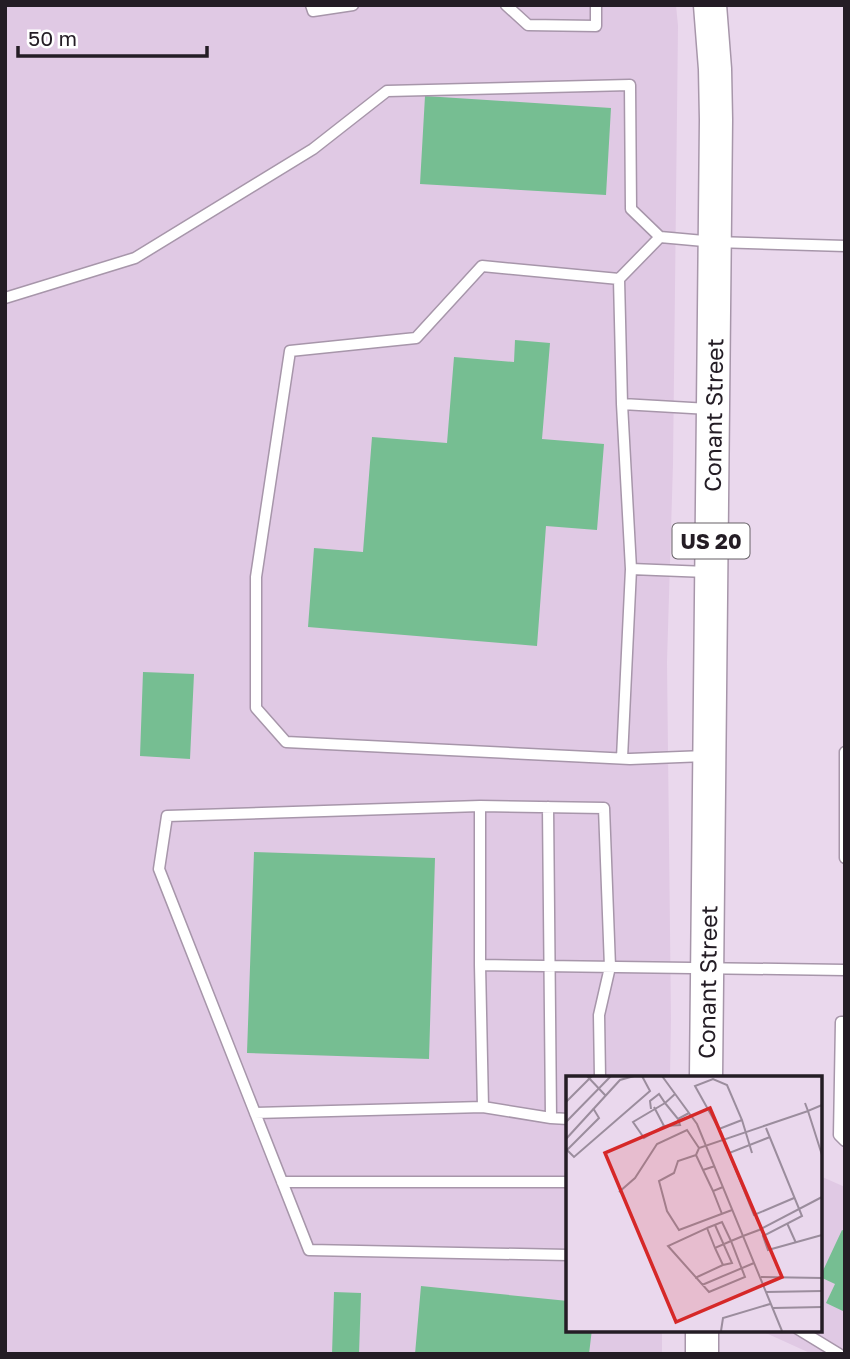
<svg xmlns="http://www.w3.org/2000/svg" width="850" height="1359" font-family="'Golos Text',sans-serif">
<rect width="100%" height="100%" fill="#ead8ed"/>
<path fill="#e0c9e4" d="M5,5H676L678,26L673,464L667,662L671,1019L670,1077H568V1329H662V1354H5Z
M820,1176L845,1187V1354H812L757,1329H820Z"/>
<path fill="#76be92" d="M425,96L611,108L606,195L420,184Z
M515,340L550,343L542,439L604,444L597,530L546,526L537,646L308,627L314,548L363,552L372,437L447,443L454,357L514,362Z
M143,672L194,674L190,759L140,756Z
M254,852L435,858L429,1059L247,1053Z
M842,1230L845,1231V1312L826,1303L835,1284L820,1277Z
M421,1286L568,1301V1329H592L589,1354H415Z
M334,1292L361,1293L359,1354H332Z"/>
<g fill="none" stroke-linecap="round" stroke-linejoin="round">
<g stroke="#a796aa" stroke-width="13">
<path id="service" d="M311,5L313,11L353,5
M506,5L528,25L596,26V5
M619,279L660,237L715,242L845,246
M5,298L135,258L313,149L387,91L630,85L631,209L660,237
M622,404L631,569
M845,752V858
M705,756L630,759L286,742L256,708V577L290,351L416,338L482,266L619,279L622,404L709,409
M622,758L631,569L707,572
M480,806L604,808L610,967L599,1015L600,1077
M845,1022H841L839,1135L845,1141
M483,1107L551,1118L548,807
M255,1113L483,1107L480,965
M551,1118L568,1119
M282,1182H568
M568,1255L309,1250L159,869L167,816L480,806V965L845,970
M798,1329L839,1354"/>
</g>
<g stroke="#a796aa" stroke-width="35">
<path id="primary" d="M706,1077L716,120L715,69L710,5
M702,1354V1329"/>
</g>
<use href="#service" stroke="#fff" stroke-width="10"/>
<use href="#primary" stroke="#fff" stroke-width="32"/>
</g>
<g text-anchor="middle" dominant-baseline="central" stroke-width="5" stroke-linejoin="round" paint-order="stroke">
<rect fill="#fff" stroke="#666166" stroke-width="2" x="672.5" y="523.5" width="77" height="35" rx="5"/>
<g font-size="21" font-weight="bold" fill="#241d25">
<text x="711" y="541">US 20</text>
</g>
<g font-size="23" fill="#241d25" stroke="#fff">
<text transform="translate(713 415) rotate(-89)">Conant Street</text>
<text transform="translate(707 982) rotate(-89)">Conant Street</text>
</g>
</g>
<g transform="translate(566 1076)">
<rect width="256" height="256" fill="#ead8ed"/>
<path fill="none" stroke="#9b8d9d" stroke-width="2" d="M21,0L39,19M96,0L131,48L216,255M109,18L99,27L112,43L123,37M0,26L26,0M239,27L242,35L256,29M88,31L98,50M85,33L84,25L93,18L99,27L67,46L78,62L98,50L114,49L112,43M176,44L153,53L129,10L147,3L161,9L176,44L186,77M0,46L45,0M200,52L236,140L197,160L202,174L256,159M204,61L163,77L188,139L228,122M0,63L54,4L68,0M0,73L8,81L84,15L76,0M1,74L33,42L27,32M130,79L133,72L242,35L256,79M149,90L137,94L130,79L112,85L108,97L93,105L101,135L113,154L166,134M137,94L147,115M53,116L69,102L91,68L121,54L133,72M156,138L147,115L157,111M221,147L230,167M149,149L166,187L157,189M141,152L156,146L165,165L179,201L143,216L102,170L141,152L149,172L165,165L177,160L193,154L256,121M195,201L256,202M129,202L157,189L149,172M136,209L188,187M200,216L256,215M207,232L256,231M155,255L157,242L204,228"/>
<path fill="#d62828" fill-opacity="0.15" stroke="#d62828" stroke-width="3.5" d="M144,32L216,201L110,246L39,77Z"/>
<rect width="256" height="256" fill="none" stroke="#241d25" stroke-width="3.5"/>
</g>
<rect width="850" height="1359" fill="none" stroke="#241d25" stroke-width="14"/>
<path d="M18 46v10h189v-10" fill="none" stroke="#241d25" stroke-width="3.5"/>
<text x="28" y="46" font-size="21" fill="#241d25" stroke="#ffffff" stroke-width="5" paint-order="stroke">50 m</text>
</svg>
